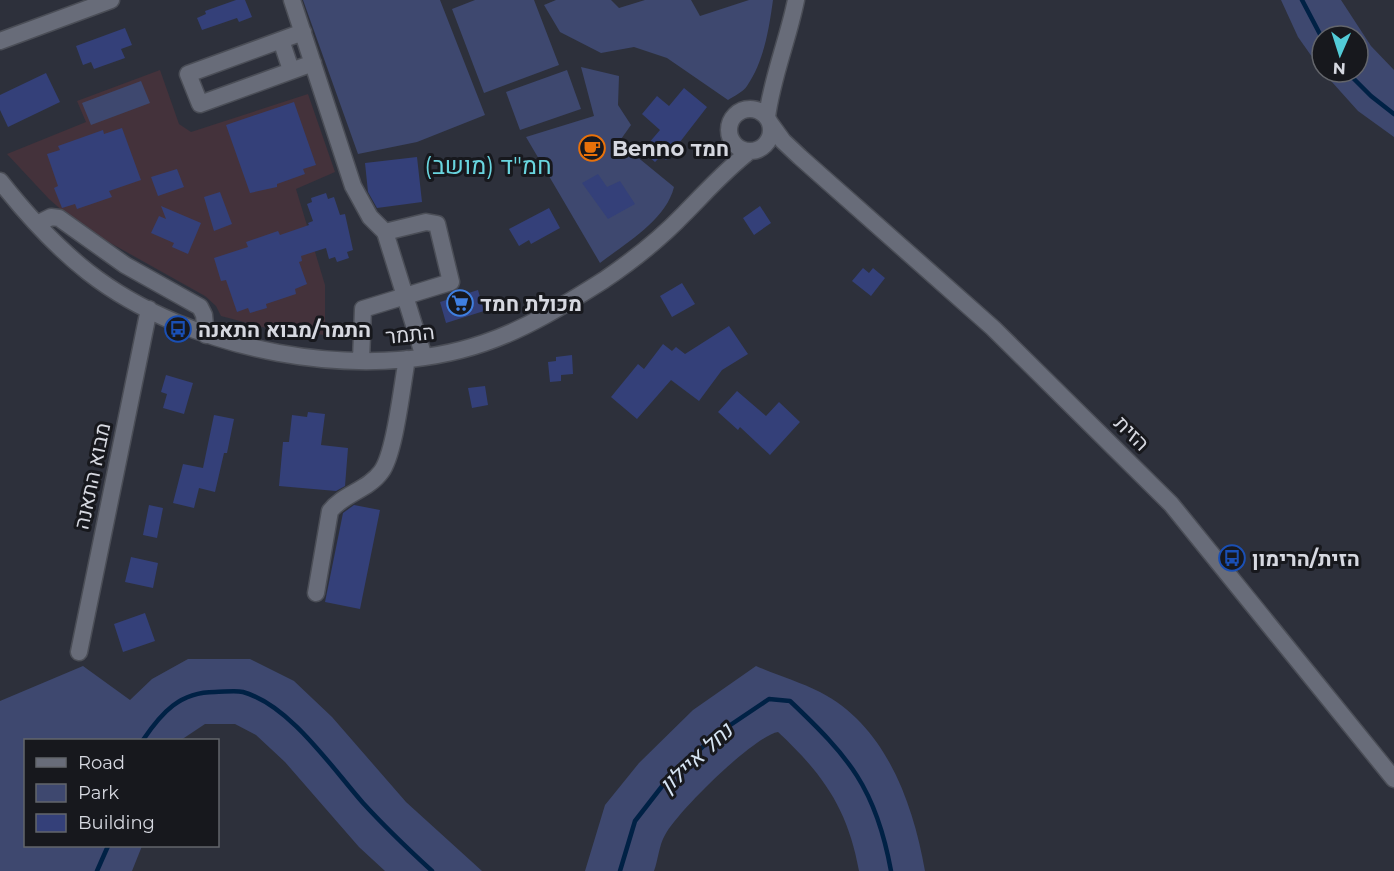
<svg xmlns="http://www.w3.org/2000/svg" width="1394" height="871" font-family="Montserrat,Heebo,sans-serif">
<rect width="100%" height="100%" fill="#2d303b"/>
<path fill="#44323b" d="M160,70L179,124L191,132L308,94L335,172L296,189L325,285V335L270,329L221,316L216,306L205,296L80,226L49,199L7,154L86,122L77,101Z"/>
<path fill="#3e486f" d="M303,0H440L485,115L417,142L358,154Z
M475,0H534L559,65L484,93L452,9Z
M556,0H611L619,8L645,0H691L700,16L749,0H773C769,29 764,61 747,86C743,92 734,96 728,100L667,58L634,47L601,53L560,32L544,5Z
M1281,0H1341L1371,46L1394,70V137L1358,111L1323,72H1358V36H1322V71L1298,37Z
M581,67L619,76L618,105L631,125L619,142L674,187C666,220 626,243 600,263L526,137L594,116Z
M567,70L581,109L520,130L506,92Z
M141,81L150,103L91,125L82,103Z
M188,659H250L294,681L332,717L406,802L482,871H385L359,847L285,762L256,735L235,724H205L181,740H26V846H142L132,871H0V701L83,666L130,700L152,679Z
M756,666C777,675 800,682 820,692C886,726 913,803 925,871H859C848,809 823,774 778,732C754,736 677,812 665,835C659,845 658,860 654,871H585L605,805L639,763L693,710Z"/>
<g fill="none" stroke-linecap="round" stroke-linejoin="round">
<path stroke="#002145" stroke-width="4.5" d="M1302,0L1322,38
M1347,72L1371,96L1394,114
M143,740C162,712 180,692 215,692C224,692 235,690 243,692C290,705 332,768 363,803C385,827 408,849 432,871
M97,871L108,846
M620,871L635,821L663,785L714,736L769,699L790,701C849,757 876,788 891,871"/>
</g>
<path fill="#344079" d="M236,0H245L252,17L239,22L237,18L202,30L197,18L206,14L205,11Z
M125,28L132,45L121,49L125,58L94,69L91,62L83,65L76,46Z
M46,73L60,102L8,127L0,110V95Z
M684,88L707,107L666,160L661,156L655,162L642,151L660,130L642,114L657,96L669,106Z
M294,102L316,165L303,169L305,174L277,184V187L250,193L226,125Z
M122,128L141,180L109,191L112,197L77,209L75,204L62,208L54,188L58,186L47,154L60,150L58,146L103,130L104,134Z
M417,157L422,202L377,208L368,192L365,163Z
M177,169L184,187L158,196L151,177Z
M598,174L607,187L620,181L635,204L608,219L582,183Z
M220,192L232,224L214,231L204,197Z
M326,193L328,199L334,197L340,215L345,214L353,250L347,252L349,258L337,262L335,257L329,259L326,248L301,256L302,261L299,262L307,284L295,289L296,294L266,304L267,308L250,313L248,308L237,312L226,280L221,281L214,258L248,247L246,242L278,231L280,235L309,225L308,223L313,221L307,204L312,202L311,198Z
M161,206L201,223L188,254L172,247L174,243L151,233L159,216L166,219Z
M760,206L771,223L754,235L743,218Z
M549,208L560,228L531,244L529,240L519,246L509,229Z
M863,268L869,273L873,268L885,278L871,296L852,281Z
M682,283L695,304L672,317L660,296Z
M478,290L484,311L446,323L440,302Z
M729,326L748,354L722,370L699,401L671,380L637,419L611,397L638,364L644,369L663,344L672,351L676,347L685,354Z
M572,355L573,374L561,375V381L550,382L548,362L556,361V357Z
M166,375L193,383L184,414L163,408L167,394L161,392Z
M485,386L488,405L472,408L468,388Z
M737,391L766,416L779,402L800,422L770,455L740,427L738,430L718,412Z
M308,412L325,414L321,445L348,448L345,486L336,491L279,486L283,442H289L292,415L307,417Z
M214,415L234,419L227,453H224L215,492L199,488L194,508L173,503L183,464L203,468Z
M149,505L163,508L157,538L143,535Z
M354,505L380,510L360,609L325,602L343,513Z
M131,557L158,563L153,588L125,582Z
M145,613L155,641L123,652L114,624Z"/>
<g fill="none" stroke-linecap="round" stroke-linejoin="round">
<g stroke="#4b4e57" stroke-width="19">
<path id="minor" d="M292,0L353,186L370,217L385,232L424,357
M303,32L188,74L200,104L313,63
M281,40L291,70
M0,41L111,0
M729 130a21 21 0 1 1 42 0a21 21 0 1 1-42 0Z
M767,117C772,77 788,40 796,0
M770,123L783,141L800,157L993,328L1171,504L1394,779
M0,181C26,214 55,246 88,272C189,351 362,385 484,343C526,329 566,304 604,280C632,261 661,238 684,214C706,192 725,170 750,151
M37,224L51,217L59,218L125,265L200,307L204,315L206,335
M361,360L363,309L451,282L437,224L426,222L385,232
M316,593L330,511C343,494 368,490 381,472C395,454 402,385 407,359
M79,652L149,309"/>
</g>
<use href="#minor" stroke="#686c79" stroke-width="16"/>
</g>
<defs>
<g id="cafe-ring" transform="scale(1.35)"><circle r="9.5" fill="#17181d" stroke="#e8710a" stroke-width="1.5"/><path d="M-5.5-4.5H6V0H3Q3 3.5 0 3.5H-2.5Q-5.5 3.5-5.5 0ZM3-3.2v2h1.7v-2ZM-6 4.5H4V6H-6Z" fill="#e8710a"/></g>
<g id="supermarket-ring" transform="scale(1.35)"><circle r="9.5" fill="#17181d" stroke="#3f7fe0" stroke-width="1.5"/><path d="M-6-5.5h2.5l.6 2H6L4.5 2H-2.5L-4.4-4H-6ZM-1.5 3.2a1.3 1.3 0 1 0 .1 0ZM3 3.2a1.3 1.3 0 1 0 .1 0Z" fill="#3f7fe0"/></g>
<g id="bus-ring" transform="scale(1.35)"><circle r="9.5" fill="#17181d" stroke="#1a4fb4" stroke-width="1.5"/><path d="M-5-6H5V4H4V6H2V4H-2V6H-4V4H-5ZM-3.5-4V0h7V-4ZM-3.5 1.2v1.5H-2V1.2ZM2 1.2v1.5H3.5V1.2Z" fill="#1a4fb4"/></g>
</defs>
<g fill-rule="evenodd">
<use href="#cafe-ring" x="592" y="148"/>
<use href="#supermarket-ring" x="460" y="303"/>
<use href="#bus-ring" x="178" y="329"/>
<use href="#bus-ring" x="1232" y="558"/>
</g>
<g text-anchor="middle" dominant-baseline="central" stroke-width="6" stroke-linejoin="round" paint-order="stroke">
<g font-size="21" font-weight="bold" fill="#d6d8e0" stroke="#17181d" text-anchor="start">
<text x="612" y="148">Benno חמד</text>
<text x="480" y="303">מכולת חמד</text>
<text x="198" y="329">התמר/מבוא התאנה</text>
<text x="1252" y="558">הזית/הרימון</text>
</g>
<g font-size="21" fill="#d6d8e0" stroke="#17181d">
<text transform="translate(410 334) rotate(-6)">התמר</text>
<text transform="translate(1132 433) rotate(45)">הזית</text>
<text transform="translate(92 476) rotate(-78)">מבוא התאנה</text>
</g>
<g font-size="22" font-style="italic" fill="#d6e4f3" stroke="#17181d">
<text transform="translate(696 758) rotate(-43)">נחל איילון</text>
</g>
<g font-size="24" fill="#69d5df" stroke="#17181d">
<text x="488" y="165">חמ"ד (מושב)</text>
</g>
</g>
<rect x="24" y="739" width="195" height="108" fill="#17181d" stroke="#63656b" stroke-width="1.5"/>
<rect x="36" y="758" width="30" height="9" fill="#686c79" stroke="#63656b" stroke-width="1.5"/>
<text x="78" y="769" font-size="18" fill="#d6d8e0">Road</text>
<rect x="36" y="784" width="30" height="18" fill="#3e486f" stroke="#63656b" stroke-width="1.5"/>
<text x="78" y="799" font-size="18" fill="#d6d8e0">Park</text>
<rect x="36" y="814" width="30" height="18" fill="#344079" stroke="#63656b" stroke-width="1.5"/>
<text x="78" y="829" font-size="18" fill="#d6d8e0">Building</text>
<g transform="translate(1340 54) rotate(183)"><circle r="28" fill="#17181d" stroke="#63656b" stroke-width="1.5"/>
<path d="M0-4.5L10 22L0 15L-10 22Z" fill="#52cbd7"/>
<text y="-9" font-size="16" font-weight="bold" text-anchor="middle" fill="#d6d8e0">N</text>
</g>
</svg>
